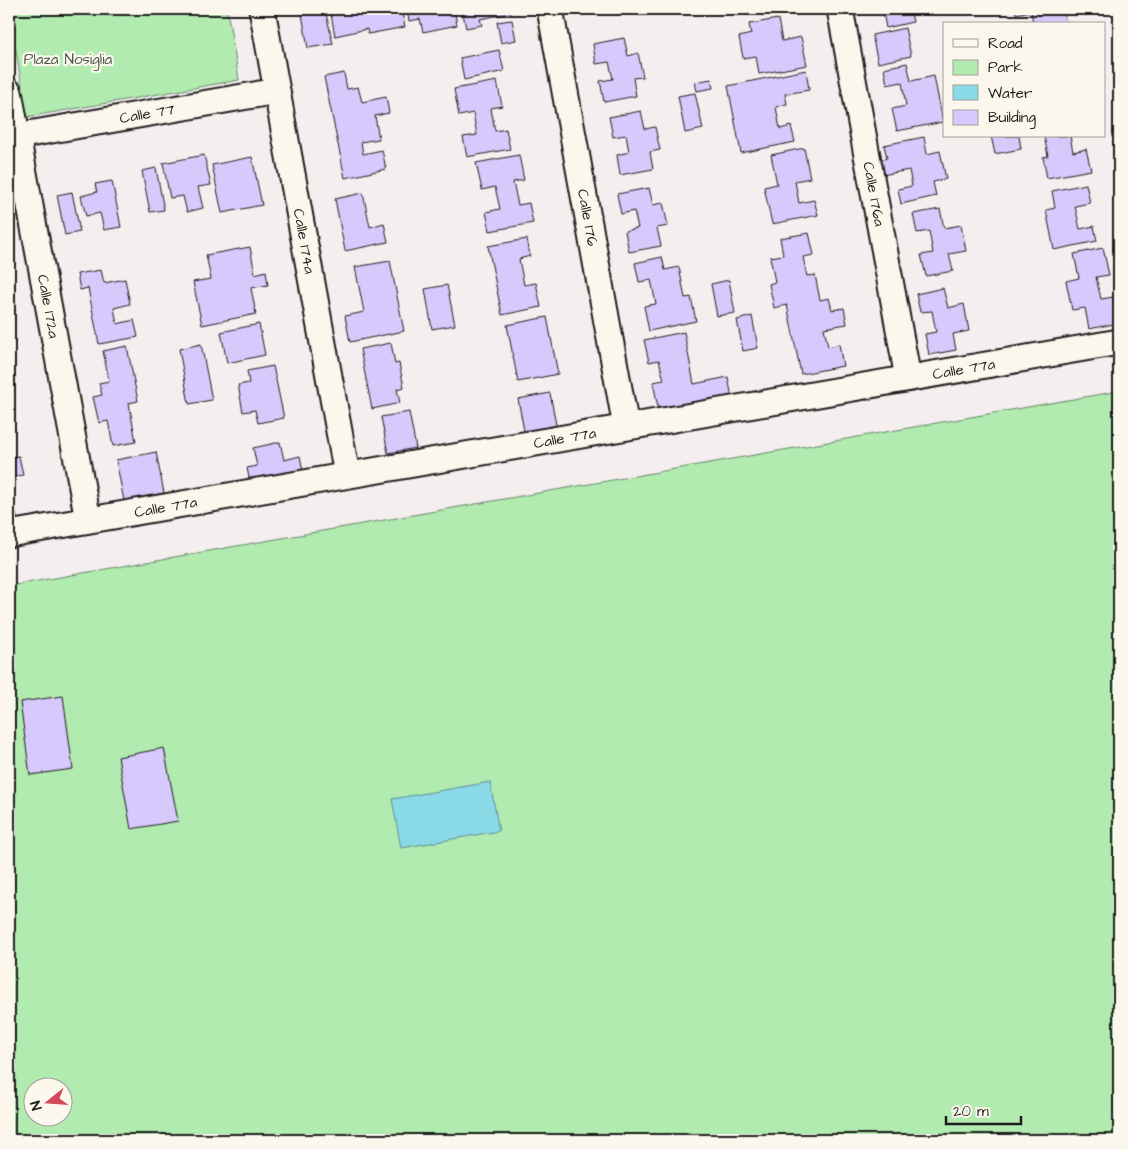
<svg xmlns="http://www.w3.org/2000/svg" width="1128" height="1149" font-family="'Architects Daughter',sans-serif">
<rect width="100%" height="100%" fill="#f4eeef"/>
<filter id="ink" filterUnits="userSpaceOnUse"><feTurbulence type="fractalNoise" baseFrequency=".02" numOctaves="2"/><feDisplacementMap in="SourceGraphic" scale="10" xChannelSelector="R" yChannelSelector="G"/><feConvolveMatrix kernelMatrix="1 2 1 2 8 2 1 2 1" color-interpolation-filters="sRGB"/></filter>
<g filter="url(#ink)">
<path fill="#b1ebb0" stroke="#668466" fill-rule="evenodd" d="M9,9H227L239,80L27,117Z
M1119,391V1140H9V586ZM32,1086H62V1116H32Z"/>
<path fill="#8ad9e6" stroke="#5e8d95" d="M490,782L499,831L401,848L392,799Z"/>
<path fill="#d7c9fb" stroke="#1c1c1c" d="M301,9H325L333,44L308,48Z
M330,9H401L405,27L368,34L367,29L335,36Z
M407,9H454L457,25L423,32L420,19L409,21Z
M462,9H510L511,13L480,19L482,25L466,28Z
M870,9H910L913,22L886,28L883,12L871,14Z
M1015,9H1063L1066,22L1055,24H1033L1031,11L1016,14Z
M778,19L782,41L801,37L807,65L759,74L756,56L743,58L739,37L751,34L749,24Z
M512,20L516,40L501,43L497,22Z
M905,28L911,56L878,63L872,35Z
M624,38L628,56L638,53L643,77L633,78L636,96L604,102L600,81L613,79L609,62L596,64L593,44Z
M499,50L504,71L464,80L460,58Z
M907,63L911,81L934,76L943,122L897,131L892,109L906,106L902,82L887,85L884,68Z
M806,70L809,90L785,94L787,104L776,107L780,129L791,126L795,142L741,153L728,86Z
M344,73L347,89L358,87L362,102L386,97L389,113L375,116L379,139L361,142L363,154L382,150L386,169L345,178L324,77Z
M711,79L713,88L697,91L695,82Z
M497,81L502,106L491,108L495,131L506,129L510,149L467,157L463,137L477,135L473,113L459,116L454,89Z
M695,93L703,129L685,133L678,96Z
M641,111L645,129L655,127L660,150L650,152L653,169L620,175L617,155L629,152L626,135L613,137L609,117Z
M991,136H1019L1021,149L995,154Z
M1044,136H1070L1073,152L1086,149L1091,170L1047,178L1043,157L1048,156Z
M924,137L927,154L940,151L946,179L933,182L936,196L901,204L898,189L912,186L909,170L882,175L879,160L887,158L884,145Z
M804,148L810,178L795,181L799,203L814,200L818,215L772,224L764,187L777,184L771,155Z
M204,155L211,185L198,187L203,208L187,212L183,196L170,198L163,163Z
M519,155L524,180L513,182L518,205L529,203L533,223L490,231L486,212L500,209L495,187L482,190L476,163Z
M252,157L262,205L222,213L212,165Z
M156,168L164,210L150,212L142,171Z
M112,181L121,227L104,230L100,213L86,216L81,196L97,192L95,184Z
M1086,184L1090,203L1075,206L1080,229L1094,226L1097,241L1054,250L1046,210L1055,208L1052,191Z
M649,188L653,205L663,203L668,226L657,228L661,246L629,252L625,231L638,228L634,211L621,214L617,194Z
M72,192L80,232L65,235L57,195Z
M363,193L370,227L384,223L388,242L345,251L335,199Z
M940,209L944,228L961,225L966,251L949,254L953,271L926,276L921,255L933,253L929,231L917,233L913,214Z
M809,233L814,255L803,257L807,276L815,275L820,300L829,298L832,310L844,308L847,324L824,328L828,347L839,344L843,366L801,374L787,305L774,308L769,284L775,282L770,257L783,255L780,238Z
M527,239L530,256L519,259L524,285L536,283L541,307L502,315L488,246Z
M250,247L255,274L266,271L268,285L251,288L256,314L202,325L193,282L211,279L206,255Z
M1103,248L1109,275L1096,277L1101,299L1113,297L1116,312L1119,311V323L1089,329L1085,308L1072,310L1066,281L1079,278L1074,254Z
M662,257L665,270L679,267L685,298L691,297L696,321L649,331L644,306L656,304L651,280L639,282L635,263Z
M390,261L404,331L350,342L345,316L364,312L355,267Z
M101,270L104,283L125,279L130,304L114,308L117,324L134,320L138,337L99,344L88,288L80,290L77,274Z
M729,280L735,313L717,316L711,284Z
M447,285L455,325L432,329L425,289Z
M943,288L948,308L964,304L969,331L953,334L956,350L929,355L925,334L936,332L932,311L920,312L916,294Z
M752,316L758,348L743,351L737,320Z
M547,317L558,374L518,382L507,325Z
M259,324L265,355L227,363L221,332Z
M684,332L694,384L728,377L732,398L659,413L653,382L664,380L659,360L649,362L644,340Z
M391,343L395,364L399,363L404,387L397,389L400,403L372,409L360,349Z
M201,344L212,400L189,404L179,349Z
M127,346L138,401L129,403L136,442L113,446L108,421L99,423L93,397L102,395L99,383L109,381L103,351Z
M273,366L284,418L258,423L255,410L243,412L238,385L249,383L247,371Z
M550,393L557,430L525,436L518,399Z
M9,412H10L13,428L9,429Z
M409,412L416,448L388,453L381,417Z
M9,441L12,457L19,456L23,475L9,478Z
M280,442L284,460L300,456L303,471L250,482L247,468L257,466L253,448Z
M156,452L164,493L124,501L116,460Z
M12,493L17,518L9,520V494Z
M63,696L73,769L30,775L20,702Z
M164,748L178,821L131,829L118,757Z"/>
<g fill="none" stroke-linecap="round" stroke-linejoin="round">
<g stroke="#1c1c1c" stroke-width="29">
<g id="minor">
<path id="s1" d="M262,9L347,475"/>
<path id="s2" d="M550,9L626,427"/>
<path id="s3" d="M840,9L908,378"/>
<path id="s4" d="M9,92L88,520"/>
<path id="s5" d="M17,136L277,91"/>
<path id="s6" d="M9,534L1119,342"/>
</g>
</g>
<use href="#minor" stroke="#fbf7ec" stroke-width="25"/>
</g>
</g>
<g text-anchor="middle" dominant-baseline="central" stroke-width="4.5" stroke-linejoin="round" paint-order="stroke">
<g font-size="15" fill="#495a48" stroke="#fbf7ec">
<text x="68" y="59">Plaza Nosiglia</text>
</g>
<g font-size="15" fill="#1c1c1c" stroke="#fbf7ec">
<text stroke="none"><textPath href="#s5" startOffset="132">Calle 77</textPath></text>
<text stroke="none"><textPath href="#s3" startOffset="188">Calle 176a</textPath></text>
<text stroke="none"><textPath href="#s2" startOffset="212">Calle 176</textPath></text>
<text stroke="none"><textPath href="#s1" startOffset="236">Calle 174a</textPath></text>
<text stroke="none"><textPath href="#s4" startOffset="218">Calle 172a</textPath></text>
<text stroke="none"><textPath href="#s6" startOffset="969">Calle 77a</textPath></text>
<text stroke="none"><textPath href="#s6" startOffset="564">Calle 77a</textPath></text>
<text stroke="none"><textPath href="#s6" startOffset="159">Calle 77a</textPath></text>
</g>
</g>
<rect width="1128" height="1149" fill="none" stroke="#fbf7ec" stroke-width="30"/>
<rect x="15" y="15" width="1098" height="1119" fill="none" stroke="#1c1c1c" stroke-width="2" filter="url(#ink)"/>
<rect x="943" y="22" width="162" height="115" fill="#fbf7ec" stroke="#a29f99"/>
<rect x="953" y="39" width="25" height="8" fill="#fbf7ec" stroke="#a29f99"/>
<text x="988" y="48" font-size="15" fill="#1c1c1c">Road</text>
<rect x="953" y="60" width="25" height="15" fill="#b1ebb0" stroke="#a29f99"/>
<text x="988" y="72" font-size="15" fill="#1c1c1c">Park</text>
<rect x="953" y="85" width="25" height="15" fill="#8ad9e6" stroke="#a29f99"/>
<text x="988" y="98" font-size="15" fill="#1c1c1c">Water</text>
<rect x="953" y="110" width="25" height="15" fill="#d7c9fb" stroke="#a29f99"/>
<text x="988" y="122" font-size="15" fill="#1c1c1c">Building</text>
<g transform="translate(48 1102) rotate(253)"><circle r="24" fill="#fbf7ec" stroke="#a29f99"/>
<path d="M0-4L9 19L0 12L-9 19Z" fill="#d1495b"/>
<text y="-8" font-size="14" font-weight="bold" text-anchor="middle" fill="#1c1c1c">N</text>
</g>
<path d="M946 1116v8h75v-8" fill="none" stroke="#1c1c1c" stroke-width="2.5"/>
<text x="953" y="1116" font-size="15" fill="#1c1c1c" stroke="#fbf7ec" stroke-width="4" paint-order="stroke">20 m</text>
</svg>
